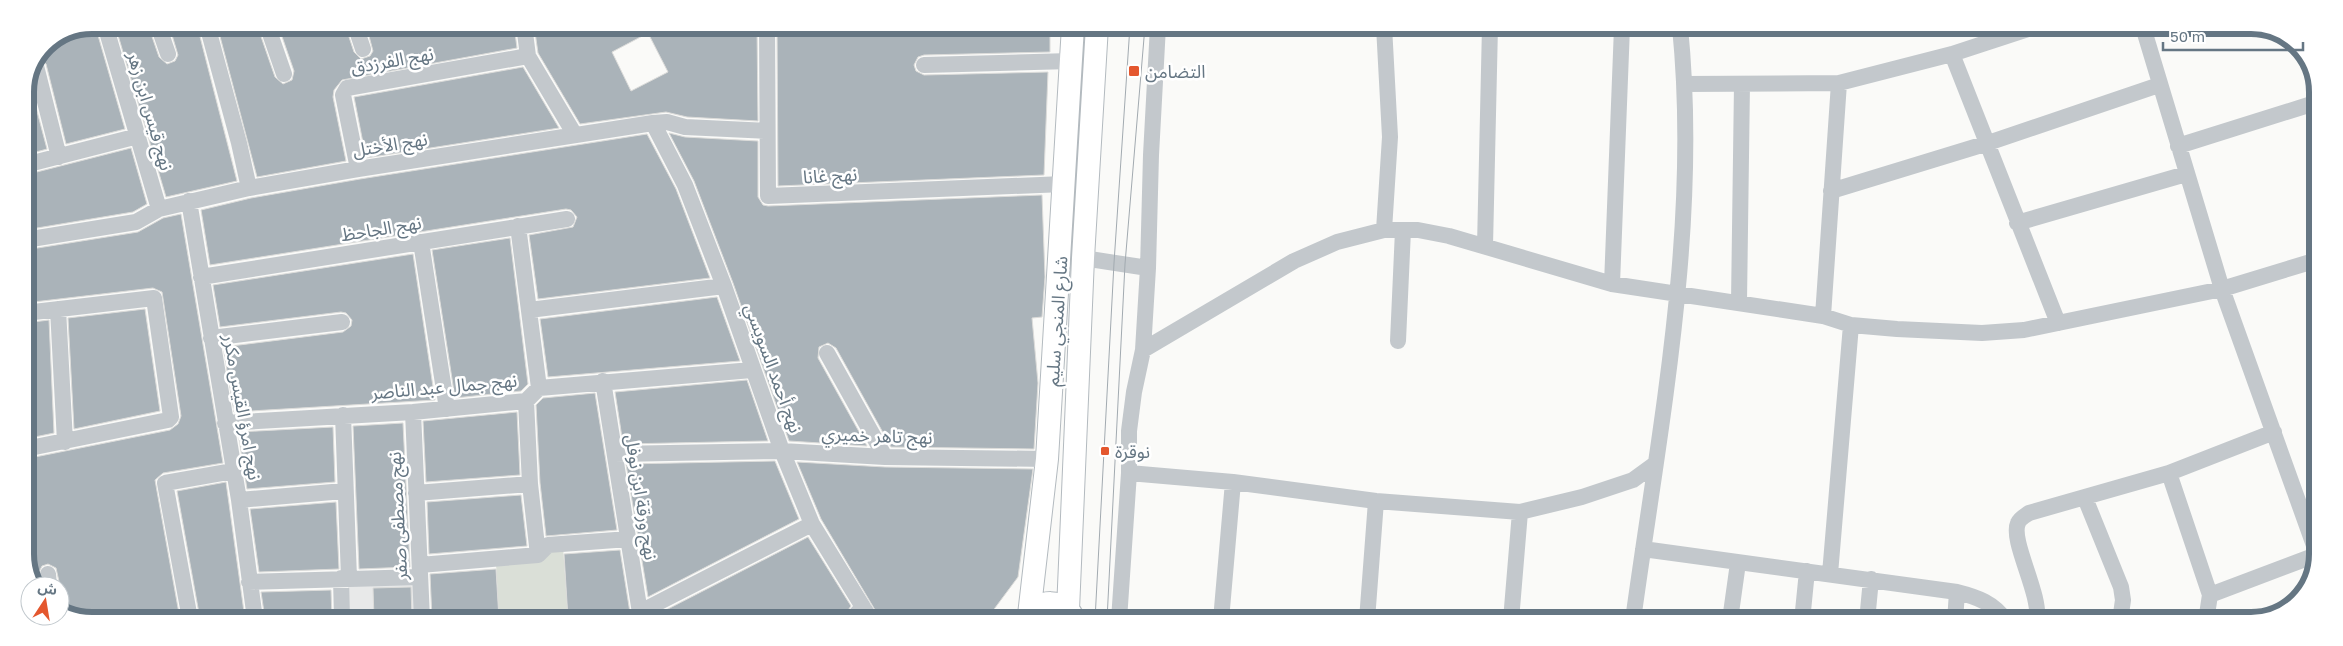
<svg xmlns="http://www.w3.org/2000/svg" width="2343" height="646" font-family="'Golos Text','Noto Sans Arabic',sans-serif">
<rect width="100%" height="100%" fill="#fafaf8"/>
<path fill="#e8e9e9" d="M414,583L416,619H349L348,585Z"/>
<path fill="#dadfd7" d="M563,546L568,619H499L496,563Z"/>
<path fill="#aab3b9" stroke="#dcdcda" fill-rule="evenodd" d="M92,25H95L125,129L66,144L46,64L39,57L45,44Z
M115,25H148L159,57L167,64L175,61L178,55L169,25H197L237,181L166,197Z
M217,25H257L275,77L283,84L292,80L294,71L278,25H345L354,52L361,59L370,56L373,51L366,25H514L517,48L342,80L334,90L333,97L346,161L257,177Z
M534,25L757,26L758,121L687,117L666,112L580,124L538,53ZM648,33L668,72L631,91L612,52Z
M777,26H1050V52L924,55L918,57L914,65L916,71L924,75L1048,72L1044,175L778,186Z
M523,67L559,128L366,158L354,97Z
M29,81L47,149L25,155V91Z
M669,133L685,137L758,141V197L763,205L768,206L1042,195L1045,277L1042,317L1032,318L1038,383L1034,449L891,447L836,348L828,343L819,347L818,358L867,446L789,441L733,283L694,181Z
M647,134L676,189L710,278L538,299L529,235L573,227L577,217L571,210L566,209L210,265L201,210L251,198L360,179Z
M131,148L147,204L133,212L25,230V175Z
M181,214L223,463L163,473L155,480L180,619H75L61,611L60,586L56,568L48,564L42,566L38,574L39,586H36L25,559V459L170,430L178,424L181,416L162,292L153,288L25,303V250L138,232L163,218Z
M510,238L528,384L521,391L455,398L432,250Z
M413,254L435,400L234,412L223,347L343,332L351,326L352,320L346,313L341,312L220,327L213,285Z
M717,297L740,361L548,377L540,319Z
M145,309L160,411L74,429L68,318Z
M49,320L54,433L25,439V323Z
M747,380L768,441L623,444L615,392Z
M595,393L617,530L546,536L540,483L536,405L543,398Z
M517,412L520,475L426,482L423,421Z
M403,423L410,567L359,569L353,426Z
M333,427L335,482L247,489L238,432Z
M775,461L799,519L648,597L626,464Z
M797,462L885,467L1033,469L1018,577L986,620H881L821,519Z
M226,482L245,619H200L177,491Z
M521,495L527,546L429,554L427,502Z
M336,502L339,569L259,572L250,509Z
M808,537L851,606L841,620L669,619L662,612Z
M620,550L631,619H568L564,554Z
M496,569L499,619H432L430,574Z
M411,587L412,619H374L373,588Z
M331,590L332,619H265L261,592Z"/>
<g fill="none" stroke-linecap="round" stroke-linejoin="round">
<g stroke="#b3babf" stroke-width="24">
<path id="secondary" d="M1068,610L1083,258L1097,26
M1029,615L1047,459L1073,26
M1028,620C1035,597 1067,598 1074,620"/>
</g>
<path stroke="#c3c8cc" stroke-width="16" d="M105,25L159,209
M158,25L168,54
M207,25L239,143L249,188
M267,25L284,74
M355,25L363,49
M524,25L528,56L575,135
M767,26L768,196L1064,184
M1384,26L1390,137L1384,230
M2143,27L2222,289L2316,551
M1952,54L2058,323
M924,65L1071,61
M36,66L59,157
M1684,84L1839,83L1952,54L2034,27
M653,123L685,185L724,286L782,451L812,524L871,620
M2178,146L2318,102
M25,165L138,136
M358,169L343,95L347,88L528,56
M1831,191L1988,143L2159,85
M189,201L239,500L255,619
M2017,223L2186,174
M518,226L539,388
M25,240L136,222L159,209L249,188L358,169L653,123L667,122L685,127L767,131
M421,242L447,409
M1485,246L1490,26
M1083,258L1148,268L1143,350L1134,392L1129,431V473L1233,482L1376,501L1520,512L1582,497L1633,480L1655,464
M1148,268L1151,155L1158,26
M201,277L567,219
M1612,284L1622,27
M1739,302L1742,84
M58,309L65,442
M529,310L724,286
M25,313L154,298L171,417L168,420L25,449
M1823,316L1839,83
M211,338L342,322
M1398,341L1403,230
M1143,350L1294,261L1337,242L1384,230H1418L1449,236L1612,284L1823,316L1851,325L1897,329L1982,333L2024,330L2222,289L2317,260
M827,353L885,457
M603,381L641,619
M526,401L530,484L538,555
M413,412L422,619
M343,415L349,578
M225,423L413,412L526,401L539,388L752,370
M615,454L782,451L885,457L1047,459
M2169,473L2210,595L2206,621
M416,493L530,484
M2085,498L2121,587L2123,600L2120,621
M239,500L344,491
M1643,549L1957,592C1977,597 1994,603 2006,621
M420,565L538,555L548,545L629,539
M48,574L49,586
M1830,574L1851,325
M341,578L342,619
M249,582L420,577
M2210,595L2316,555
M640,612L812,524
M190,619L165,483L233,471
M851,620L863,607
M1119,620L1129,473
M1221,620L1233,482
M1367,620L1376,501
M1511,620L1520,512
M1633,620C1660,424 1700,226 1680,27
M1730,620L1738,563
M1802,621L1807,571
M1867,621L1871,579
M1955,621L1957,592
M2037,621C2041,593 2010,541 2018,523C2020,518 2025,516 2029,513L2169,473L2274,432"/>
<use href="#secondary" stroke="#fff" stroke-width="22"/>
<path stroke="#a2aab0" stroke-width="1" d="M1095,620L1114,263L1130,26
M1107,620L1125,264L1145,26"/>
</g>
<g fill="#e4572e" stroke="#fff" stroke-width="2">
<rect x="1128" y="65" width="12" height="12" rx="2.5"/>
<rect x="1100" y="446" width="10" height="10" rx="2.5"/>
</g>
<g text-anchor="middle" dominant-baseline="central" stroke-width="5" stroke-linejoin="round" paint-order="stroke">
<g font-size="18" fill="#657683" stroke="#fff">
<text transform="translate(392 60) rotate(-10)">نهج الفرزدق</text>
<text transform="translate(151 111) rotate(74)">نهج قيس ابن زهر</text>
<text transform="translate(390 144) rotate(-9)">نهج الأختل</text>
<text transform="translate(830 175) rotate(-3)">نهج غانا</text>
<text transform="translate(381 228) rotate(-9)">نهج الجاحظ</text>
<text transform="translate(1056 321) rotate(-86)">شارع المنجي سليم</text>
<text transform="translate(774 368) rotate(70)">نهج أحمد السويسي</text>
<text transform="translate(444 386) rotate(-5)">نهج جمال عبد الناصر</text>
<text transform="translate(243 407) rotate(80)">نهج امرؤ القيس مكرر</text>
<text transform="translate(877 435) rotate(2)">نهج تاهر خميري</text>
<text transform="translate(642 497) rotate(81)">نهج ورقة ابن نوفل</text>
<text transform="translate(397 516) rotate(-93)">نهج مصطفى صفر</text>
</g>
<g font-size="18" fill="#657683" stroke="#fff" text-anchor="start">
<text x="1145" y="71">التضامن</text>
<text x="1115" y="451">نوقرة</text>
</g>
</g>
<path d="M0 0H2343V646H0ZM92 34H2251A58 58 0 0 1 2309 92V554A58 58 0 0 1 2251 612H92A58 58 0 0 1 34 554V92A58 58 0 0 1 92 34Z" fill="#fff" fill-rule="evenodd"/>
<path fill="none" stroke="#657683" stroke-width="6" d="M92 34H2251A58 58 0 0 1 2309 92V554A58 58 0 0 1 2251 612H92A58 58 0 0 1 34 554V92A58 58 0 0 1 92 34Z"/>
<g transform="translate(45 601) rotate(12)"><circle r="24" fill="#ffffff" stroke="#c1c8cd"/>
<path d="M0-4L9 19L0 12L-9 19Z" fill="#e4572e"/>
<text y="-8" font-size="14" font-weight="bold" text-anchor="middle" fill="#657683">ش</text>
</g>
<path d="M2163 42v8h140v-8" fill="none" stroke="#657683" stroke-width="2.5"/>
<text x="2170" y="42" font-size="15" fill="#657683" stroke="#ffffff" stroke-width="4" paint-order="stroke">50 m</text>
</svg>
